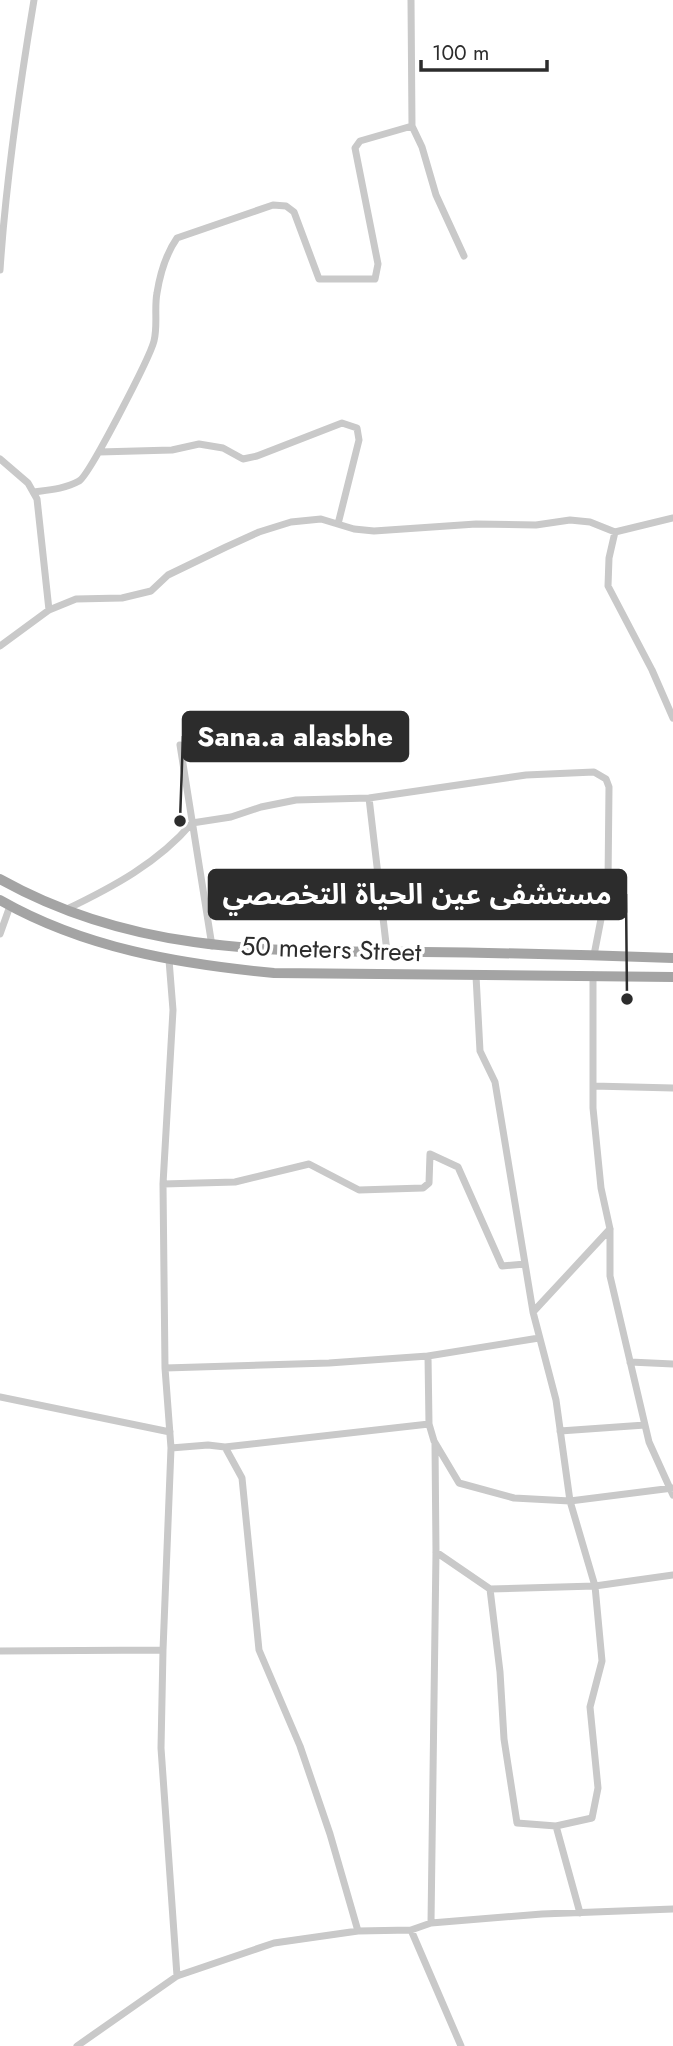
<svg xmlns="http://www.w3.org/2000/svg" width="673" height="2046" font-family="Jost,'Noto Sans Arabic',sans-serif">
<rect width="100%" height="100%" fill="#fff"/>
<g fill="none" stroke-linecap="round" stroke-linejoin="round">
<path stroke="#c9c9c9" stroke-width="7" d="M411,0L412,126L422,147L436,195L464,256
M0,270C6,179 19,90 34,0
M99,452L172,450L199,444L223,448L243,459L257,456L342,423L357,428L359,440L338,524
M0,459L28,483L37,499L49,610
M33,492C48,490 65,489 79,481C89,476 150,357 154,341C158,325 154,308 157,293C160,274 166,254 177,238L273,205L286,206L294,212L319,279H375L378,264L355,148L360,141L412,126
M673,518L615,532L609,558L608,586L652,670L673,718
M0,646L49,610L76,599L122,598L151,591L168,575L226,547L259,532L291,522L321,519L354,529L374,531L476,524L536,525L570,520L590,522L615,532
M180,745L212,946
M369,798L387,952
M65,910C113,887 158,863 192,823L231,817L261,807L296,800L369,798L526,775L594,772L606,779L609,787L608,883L594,955
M0,934L10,906
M169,960L173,1010L163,1184L235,1182L309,1164L359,1190L423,1188L429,1183L430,1154L458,1167L502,1266L525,1264
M593,975V1108L601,1188L610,1229V1276L649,1442L673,1495
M476,976L480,1051L495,1082L533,1312
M593,1086L673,1088
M163,1184L165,1368
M428,1356L539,1338
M630,1362L673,1364
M0,1397L170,1432
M560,1431L645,1425
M225,1447L429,1424
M171,1448L165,1368L329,1363L428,1356L429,1424L434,1441L459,1483L514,1498L570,1501L556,1400L533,1312L610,1229
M436,1552L490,1589L500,1672L504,1739L517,1823L556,1826
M490,1589L595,1586L570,1501L673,1488
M0,1651L163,1650
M580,1913L556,1826L592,1818L598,1788L590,1707L602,1661L595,1586L673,1575
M431,1923L436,1552L435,1444
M411,1930L461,2046
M177,1976L161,1748L163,1650L171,1448L208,1445L225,1447L242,1478L259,1650L300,1746L330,1834L358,1931
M77,2046L177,1976L274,1943L358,1931L411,1930L431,1923L542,1914L673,1909"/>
<path stroke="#a4a4a4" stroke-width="10" d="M0,879C136,955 273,951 423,952C507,953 590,955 673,958
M0,900C84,948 179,964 274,973L673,977"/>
</g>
<g text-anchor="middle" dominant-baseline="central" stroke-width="7" stroke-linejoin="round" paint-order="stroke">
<g font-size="26" fill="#2c2c2c" stroke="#fff">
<text transform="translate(331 949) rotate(2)">50 meters Street</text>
</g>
</g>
<path fill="none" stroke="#2c2c2c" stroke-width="2.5" d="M180 821L183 736M627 999L626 894"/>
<g fill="#2c2c2c" stroke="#fff" stroke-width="2.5">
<circle cx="180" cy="821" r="7"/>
<circle cx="627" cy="999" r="7"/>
</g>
<g fill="#2c2c2c" stroke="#2c2c2c" stroke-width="2.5">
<rect x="183" y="712" width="225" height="49" rx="7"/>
<rect x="209" y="870" width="417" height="49" rx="7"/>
</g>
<g font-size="28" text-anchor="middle" font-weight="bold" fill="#fff">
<text x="295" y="746">Sana.a alasbhe</text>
<text x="417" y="904">مستشفى عين الحياة التخصصي</text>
</g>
<path d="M421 60v10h126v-10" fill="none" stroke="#2c2c2c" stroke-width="3.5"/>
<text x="432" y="60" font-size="21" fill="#2c2c2c" stroke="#ffffff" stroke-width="5" paint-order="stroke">100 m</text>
</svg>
